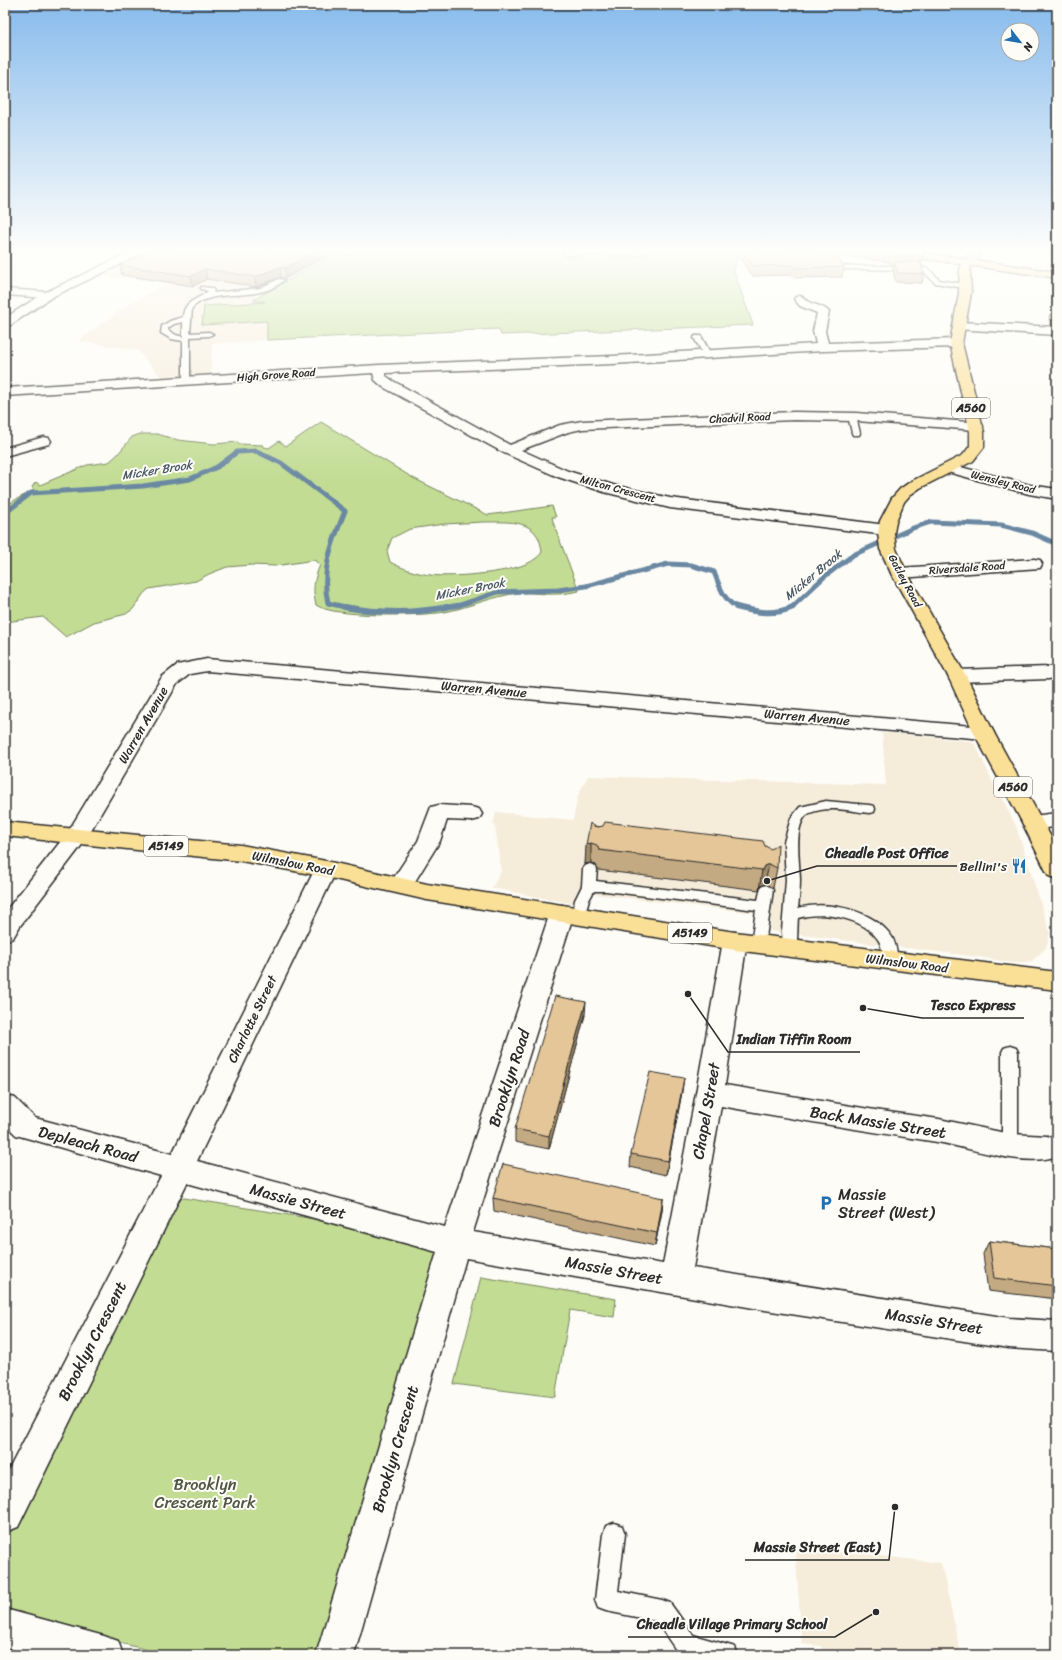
<svg xmlns="http://www.w3.org/2000/svg" width="1062" height="1660" font-family="Sriracha,sans-serif">
<rect width="100%" height="100%" fill="#fdfcf7"/>
<filter id="ink" filterUnits="userSpaceOnUse"><feTurbulence type="fractalNoise" baseFrequency=".025" numOctaves="2"/><feDisplacementMap in="SourceGraphic" scale="8" xChannelSelector="R" yChannelSelector="G"/><feConvolveMatrix kernelMatrix="1 2 1 2 8 2 1 2 1" color-interpolation-filters="sRGB"/></filter>
<g filter="url(#ink)">
<path fill="#f6ecda" d="M159,249H560L367,334L212,344L211,375L161,377L137,350L78,341L126,306L167,283L100,276Z
M882,732L969,741L975,744L996,789H997L1016,826L1050,933L1046,948L1032,961L1013,963L979,957L770,931L771,916L755,913L576,892L574,904L492,888L501,871L495,825L493,824L496,812L573,820L578,795L588,776L886,785Z
M795,1546L941,1563L961,1655H824L821,1646L802,1644Z"/>
<path fill="#c2dc93" stroke="#76845f" fill-rule="evenodd" d="M362,249H614L635,251L641,249H739L734,272L753,325L501,335L499,329L267,340V321L202,325L204,306L265,302L253,300L337,253L352,255Z
M321,422L413,478L488,515L552,506L556,517H552L554,525L579,591C572,592 565,594 558,594C545,595 532,592 519,593C493,596 470,607 445,612C422,616 334,618 316,605C312,590 314,579 320,565L314,560L275,566L251,565L227,567L209,574L196,581L149,589L144,593L133,609L126,614L94,622L66,637L43,617L5,622V507L15,500L34,490L32,487L36,482L40,485L87,465L109,462L117,455L132,437L140,434H157L178,440L214,444L238,442V444L263,445L264,447L269,448L279,441L286,446ZM483,522C510,522 539,518 542,552C540,555 538,557 535,559C518,573 453,578 430,575C416,573 403,569 390,562L387,551L392,538L410,529L444,524Z
M178,1197L445,1240L322,1655H169L5,1615V1534Z
M481,1277L616,1299L614,1317L570,1310L555,1397L454,1384Z"/>
<g fill="none" stroke-linecap="round" stroke-linejoin="round">
<path stroke="#6b88a2" stroke-width="5" d="M5,513L31,493L143,486L190,479L217,467L237,452L256,451L281,463L345,511C333,541 320,570 328,603L349,608
M442,608L460,605L498,592L558,590L586,586L668,564L691,565L714,572C719,585 725,605 741,608
M791,608L824,577L853,555L913,528L931,522L1001,525L1032,533L1057,544"/>
<path stroke="#6b88a2" stroke-width="6" d="M344,607C378,613 413,614 447,607
M736,607C756,612 774,616 793,607"/>
<g stroke="#2b2b2b" stroke-width="3">
<path id="lane" d="M645,249H654L638,255L589,254L566,256L563,254L566,252L589,250L638,251Z
M841,266H919L930,270L939,280L964,284L967,286L964,288L935,283L925,273L919,270L839,269V267Z
M279,279L284,280C258,305 215,285 192,308L190,333L209,332L213,334L209,336L190,337V381L186,383H183V341L171,339L161,333L162,326L170,321L183,317C184,300 197,301 208,291L201,289V287L212,288L214,291L213,293L260,288ZM183,322V337L176,335L168,330V328L174,324Z
M695,336H701L711,354L710,356H704L694,338Z
M849,414H855L856,416L860,433L859,435H853L852,433L848,416Z
M826,801L869,805L874,806L875,809L874,812L869,813C851,811 828,805 810,813C792,821 800,864 800,880C800,889 799,899 798,908C828,900 874,910 892,937C896,944 897,953 898,961L896,965L891,966L886,965C882,958 883,948 879,941C864,917 823,911 798,918C797,927 798,946 795,952L790,953L785,952L783,948L782,931L786,880L784,842L791,818L800,807Z
M590,864L595,866L597,869L596,881L758,900L761,887L766,885L771,887L773,890L765,944L763,948L758,949L753,948L751,944L756,910L606,891H594L589,900L584,918L579,920L574,918L572,915L575,900L582,886L583,869L585,866Z
M1010,1046L1016,1048L1018,1052V1146L1016,1151L1010,1153L1004,1151L1002,1146V1052L1004,1048Z
M614,1523L622,1526L625,1534L618,1591L662,1600L670,1603L693,1635L735,1647L738,1655H683L678,1653L656,1621L606,1611L598,1608L595,1600L603,1534L606,1526Z"/>
</g>
<g stroke="#2b2b2b" stroke-width="3">
<path id="street" d="M5,289L48,292L52,293L54,295L52,297L48,298L5,295Z
M800,296C804,297 804,299 808,301C815,306 823,305 829,312L825,331L828,343L956,339L960,340L962,343L960,346L956,347L823,351L613,364L386,373V376L393,381L510,445L560,425L582,421L794,412L856,413L981,423L983,426L981,429L976,430L856,421L794,420L582,429L568,432L521,450L568,471L613,485L670,498L886,525L892,527L894,530L892,533L886,535L670,508L604,492L558,477L504,453L383,387L375,380L373,373L5,396V388L379,365L613,356L816,344L813,331L817,313L800,306L794,299L796,297Z
M959,322L1057,327V335L955,329L953,326L955,323Z
M44,437L49,438L51,441L49,444L5,456V448Z
M949,464L1030,485L1057,489V499L1029,494L944,471L942,468L944,465Z
M1034,559L1040,560L1042,564L1040,568L899,578L893,577L891,573L893,569L899,568Z
M207,659L984,727L991,729L994,733L991,737L984,739L207,671L190,674L177,684L84,842L20,926L13,938L5,941V912L68,832L162,677L177,665Z
M1057,665V677L1049,679L957,682L950,680L948,676L950,672L957,670L1049,667Z
M439,805L471,807L479,809L482,814L479,819L471,821L447,820L440,841L409,891L401,893L393,891L389,885L418,841L431,807Z
M1057,813V827L1033,829L1025,827L1022,822L1025,817Z
M326,861L334,864L337,869L197,1161L445,1227L550,913L554,907L562,905L570,907L574,913L473,1232L663,1264L696,1093L723,941L726,935L735,932L744,935L747,941L725,1085L881,1111L939,1119L1010,1134L1047,1136L1057,1140V1156C1024,1168 972,1148 937,1142C865,1131 793,1119 721,1106L693,1268L1009,1318L1057,1321V1351L1009,1348L765,1310L466,1258L354,1655H316L437,1252L187,1183L18,1527L5,1532V1477L161,1176L16,1135L5,1124V1095L15,1098L35,1118L172,1154L315,869L318,864Z
M5,1609L104,1636L118,1641L123,1655H34L5,1647Z"/>
</g>
<g stroke="#2b2b2b" stroke-width="3">
<path id="secondary" d="M137,249H150L149,251L52,297L9,326L5,327V318L44,293Z"/>
</g>
<g stroke="#2b2b2b" stroke-width="3">
<path id="primary" d="M974,249H985L974,262L970,269L971,293L962,343L984,432V447L973,461L920,488L910,495L904,502L896,521L894,533L896,549L907,573L966,676L994,733L1057,848V879L1049,876L1046,871L1022,822L974,733L948,676L891,573L880,549L878,533L880,521L892,498L900,489L910,482L963,455L970,446V432L950,343L959,293L960,269L965,259Z
M5,822L241,845L326,861L427,884L735,932L1057,972V990L735,950L427,900L326,877L241,861L5,836Z"/>
</g>
<g stroke="#2b2b2b" stroke-width="3">
<path id="highway" d="M873,249H900L1057,272V278L878,252Z"/>
</g>
<use href="#lane" fill="#fdfcf7" fill-rule="evenodd"/>
<use href="#street" fill="#fdfcf7" fill-rule="evenodd"/>
<use href="#secondary" fill="#fdfcf7" fill-rule="evenodd"/>
<use href="#primary" fill="#fadf96" fill-rule="evenodd"/>
<use href="#highway" fill="#fadf96" fill-rule="evenodd"/>
</g>
<path fill="#c4aa83" stroke="#2b2b2b" d="M154,249H327L328,255L286,278L281,277L256,287L207,279L193,286L122,275L120,265Z
M734,249H929L927,251H925L923,260L921,264L924,274L922,283L896,282L893,271L894,265L890,264V262L835,255L844,267L842,277L794,278L792,275L752,276Z
M1050,314H1057V327L1050,325L1049,319Z
M1054,331H1057V344L1054,343L1052,336Z
M593,826L765,846L777,868L773,888L765,884L760,886L759,890L598,870L596,865L591,863L585,864Z
M585,1015L549,1149L515,1142V1129Z
M682,1092L666,1175L630,1167L631,1154Z
M493,1198H663L662,1211L655,1246L494,1211Z
M989,1241L1057,1249V1299L988,1291L983,1254Z"/>
<path fill="#a08b6a" stroke="#2b2b2b" d="M320,249H327L328,255L286,278L285,268Z
M1031,249H1056L1030,251Z
M925,250L923,260L921,265L923,255Z
M280,267L281,277L256,287L255,277Z
M205,269L207,279L193,286L191,276Z
M591,843V863L585,864L586,845Z
M769,864L765,884L760,886L759,890L762,870L764,866Z
M586,1002L585,1015L549,1149V1136Z
M684,1078L682,1092L666,1175L668,1161Z
M663,1198L662,1211L655,1246L657,1233Z"/>
<path fill="#e4c698" stroke="#2b2b2b" d="M154,249H320L285,268L280,267L255,277L205,269L191,276L120,265Z
M742,249H832L844,267L795,268L793,265L753,266Z
M869,249H916L925,250L923,255H892L891,252Z
M894,262H920L924,274L898,273Z
M1050,314H1057V322L1052,320Z
M1054,331H1057V339L1055,338Z
M605,822L763,841L765,846L771,849L778,844L777,868L769,864L764,866L762,870L599,850L597,845L591,843L586,845L590,823L593,826L598,827L603,826Z
M555,996L586,1002L549,1136L515,1129Z
M650,1072L684,1078L668,1161L631,1154Z
M503,1164L663,1198L657,1233L493,1198Z
M989,1241L1057,1249V1286L994,1278Z"/>
</g>
<linearGradient id="sky" x2="0" y2="1"><stop stop-color="#87bbec"/><stop offset="0.52" stop-color="#fefefb"/><stop offset="1" stop-color="#fefefb" stop-opacity="0"/></linearGradient>
<rect width="1062" height="481" fill="url(#sky)"/>
<defs>
<g id="restaurant-bare" transform="scale(1.2)"><path d="M-5-6h1v4h1v-4h1v4h1v-4h1v5L-1.5 .5V6h-2V.5L-5-1ZM5-6V6H3V1.5H1.5Q1.5-4 5-6Z" fill="#1f6fb2" stroke="#fdfcf7" stroke-width="2.5" paint-order="stroke"/></g>
<g id="parking-bare" transform="scale(1.2)"><path d="M-3.5-5.5H1a3.5 3.5 0 0 1 0 7H-1V5.5H-3.5ZM-1-3.4V-.6H.8a1.4 1.4 0 0 0 0-2.8Z" fill="#1f6fb2" stroke="#fdfcf7" stroke-width="2.5" paint-order="stroke"/></g>
</defs>
<g fill-rule="evenodd">
<use href="#restaurant-bare" x="1019" y="866"/>
<use href="#parking-bare" x="826" y="1203"/>
</g>
<g text-anchor="middle" dominant-baseline="central" stroke-width="4" stroke-linejoin="round" paint-order="stroke">
<g font-size="11" fill="#2b2b2b" stroke="#fdfcf7">
<text transform="translate(276 375) rotate(-4)">High Grove Road</text>
<text transform="translate(740 418) rotate(-3)">Chadvil Road</text>
<text transform="translate(1003 482) rotate(14)">Wensley Road</text>
<text transform="translate(618 489) rotate(15)">Milton Crescent</text>
<text transform="translate(967 568) rotate(-4)">Riversdale Road</text>
<text transform="translate(905 581) rotate(62)">Gatley Road</text>
</g>
<g fill="#fdfcf7" stroke="#6a6a68" stroke-width="1">
<rect x="952" y="398" width="38" height="20" rx="3"/>
<rect x="994" y="777" width="38" height="20" rx="3"/>
<rect x="144" y="836" width="44" height="20" rx="3"/>
<rect x="668" y="923" width="44" height="20" rx="3"/>
</g>
<g font-size="12" font-weight="bold" fill="#2b2b2b">
<text x="971" y="408">A560</text>
<text x="1013" y="787">A560</text>
<text x="166" y="846">A5149</text>
<text x="690" y="933">A5149</text>
</g>
<g font-size="12" font-style="italic" fill="#4b5a66" stroke="#fdfcf7">
<text transform="translate(157 470) rotate(-9)">Micker Brook</text>
<text transform="translate(813 575) rotate(-40)">Micker Brook</text>
<text transform="translate(470 589) rotate(-11)">Micker Brook</text>
</g>
<g font-size="13" fill="#2b2b2b" stroke="#fdfcf7">
<text transform="translate(484 689) rotate(5)">Warren Avenue</text>
<text transform="translate(807 717) rotate(5)">Warren Avenue</text>
<text transform="translate(143 725) rotate(-60)">Warren Avenue</text>
<text transform="translate(293 863) rotate(11)">Wilmslow Road</text>
<text transform="translate(907 963) rotate(7)">Wilmslow Road</text>
<text transform="translate(252 1019) rotate(-64)">Charlotte Street</text>
</g>
<g font-size="13" fill="#2b2b2b" stroke="#fdfcf7" text-anchor="end">
<text x="1007" y="866">Bellini's</text>
</g>
<g font-size="16" fill="#2b2b2b" stroke="#fdfcf7">
<text transform="translate(509 1078) rotate(-72)">Brooklyn Road</text>
<text transform="translate(706 1111) rotate(-80)">Chapel Street</text>
<text transform="translate(878 1122) rotate(9)">Back Massie Street</text>
<text transform="translate(88 1144) rotate(15)">Depleach Road</text>
<text transform="translate(298 1201) rotate(15)">Massie Street</text>
<text transform="translate(614 1270) rotate(10)">Massie Street</text>
<text transform="translate(934 1321) rotate(9)">Massie Street</text>
<text transform="translate(92 1341) rotate(-63)">Brooklyn Crescent</text>
<text transform="translate(395 1449) rotate(-74)">Brooklyn Crescent</text>
</g>
<g font-size="16" fill="#2b2b2b" stroke="#fdfcf7" text-anchor="start">
<text x="838" y="1194">Massie<tspan x="838" dy="18">Street (West)</tspan></text>
</g>
<g font-size="16" fill="#515745" stroke="#fdfcf7">
<text x="205" y="1484">Brooklyn<tspan x="205" dy="18">Crescent Park</tspan></text>
</g>
</g>
<path fill="none" stroke="#2b2b2b" stroke-width="1.5" d="M767 881L817 866H957M863 1008L922 1018H1024M688 994L728 1052H860M895 1507L889 1560H745M876 1612L835 1637H628"/>
<g fill="#2b2b2b" stroke="#fdfcf7" stroke-width="1.5">
<circle cx="767" cy="881" r="4"/>
<circle cx="863" cy="1008" r="4"/>
<circle cx="688" cy="994" r="4"/>
<circle cx="895" cy="1507" r="4"/>
<circle cx="876" cy="1612" r="4"/>
</g>
<g font-size="14" text-anchor="middle" font-weight="bold" fill="#2b2b2b" stroke="#fdfcf7" stroke-width="4" stroke-linejoin="round" paint-order="stroke">
<text x="887" y="858">Cheadle Post Office</text>
<text x="973" y="1010">Tesco Express</text>
<text x="794" y="1044">Indian Tiffin Room</text>
<text x="817" y="1552">Massie Street (East)</text>
<text x="732" y="1629">Cheadle Village Primary School</text>
</g>
<rect width="1062" height="1660" fill="none" stroke="#fdfcf7" stroke-width="20"/>
<rect x="10" y="10" width="1042" height="1640" fill="none" stroke="#2b2b2b" stroke-width="1.5" filter="url(#ink)"/>
<g transform="translate(1020 42) rotate(121)"><circle r="19" fill="#fdfcf7" stroke="#a9a8a5"/>
<path d="M0-3L7 15L0 10L-7 15Z" fill="#1f6fb2"/>
<text y="-6" font-size="11" font-weight="bold" text-anchor="middle" fill="#2b2b2b">N</text>
</g>
</svg>
